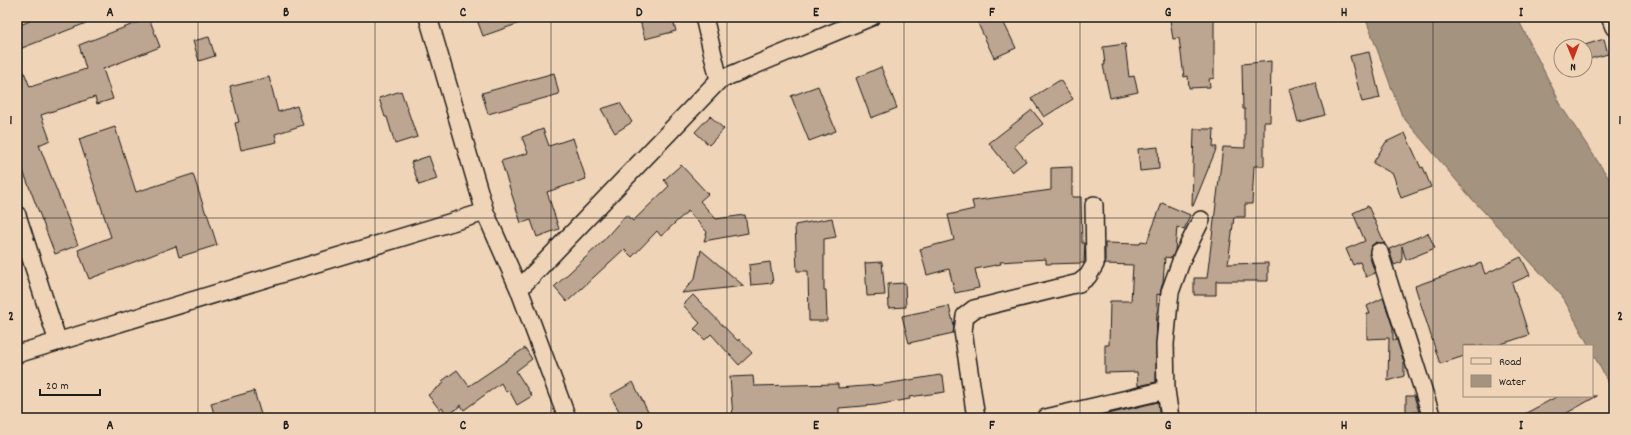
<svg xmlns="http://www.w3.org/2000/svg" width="1631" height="435" font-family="Dekko,sans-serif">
<rect width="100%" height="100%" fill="#f0d4b7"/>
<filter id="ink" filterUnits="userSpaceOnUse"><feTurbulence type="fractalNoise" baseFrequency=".025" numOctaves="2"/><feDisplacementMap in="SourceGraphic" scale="8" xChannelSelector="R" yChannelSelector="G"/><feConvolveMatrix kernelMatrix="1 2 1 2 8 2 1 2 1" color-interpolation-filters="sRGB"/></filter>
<g filter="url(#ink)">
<path fill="#a4937f" stroke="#6e6357" d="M1365,17H1517L1563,109L1614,186V393L1592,352V346H1589L1562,296L1472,199L1402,116Z"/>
<path fill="#bca691" stroke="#1c1c1c" d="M28,17H99V18L17,50V26L30,21Z
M476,17H531V19L483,36Z
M639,17H672L676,31L645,39Z
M975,17H1001L1016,48L994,58Z
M1188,17H1214V78L1209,79L1210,87L1189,88L1188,76L1184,77L1179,38L1173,39L1170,20Z
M149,18L160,47L103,69L113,99L97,104L95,97L41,115L50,140L39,145L78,245L55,254L17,155V57H18L30,87L86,69L79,45Z
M209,37L215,56L199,61L193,41Z
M1604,39L1608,54L1589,59L1585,45Z
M1125,44L1129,77L1134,76L1138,92L1110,98L1103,65H1105L1103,47Z
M1369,52L1380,98L1362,102L1350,56Z
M1271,61L1270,122H1264V166H1254L1252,204H1245V217H1234L1228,264L1268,263V281H1216V295H1194V278H1207L1223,147L1245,148V109H1243L1242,64Z
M881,67L897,108L871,118L856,78Z
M554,73L559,94L488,114L482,93Z
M269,77L278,112L297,106L303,125L275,134L277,142L241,150L235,123L239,122L230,87Z
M1060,80L1073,99L1044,117L1031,98Z
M1315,82L1325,115L1298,122L1289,89Z
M818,86L836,131L809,141L791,96Z
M401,91L417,137L395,144L387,117H385L379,98Z
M620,103L632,122L615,133L601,109Z
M1032,110L1043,124L1014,146L1026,161L1012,172L989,143Z
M710,116L724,129L709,145L695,132Z
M115,127L136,192L193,174L206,214L207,213L217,245L179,257L176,246L89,279L78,250L111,237L79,139Z
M543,129L549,146L573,138L586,179L547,192L559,229L537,237L531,220L521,223L501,161L528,153L522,137Z
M1194,129H1214L1213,147H1217L1193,206H1192Z
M1405,133L1421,168L1423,167L1431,187L1401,198L1393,174L1373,163L1386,142Z
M1158,147L1159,169L1140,171L1138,149Z
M429,156L437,179L419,185L411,162Z
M681,165L708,194L700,201L716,219L745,215L748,233L704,241L707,232L688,211L661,236L657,231L632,257L624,249L567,302L554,287L601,243L626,215L633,221L669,186L664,180Z
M1072,167V197H1081L1082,243H1085L1084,263L1046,264V259L1000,262L1001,264L975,269L979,288L955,293L949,269L927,275L920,249L954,240L948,215L974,209L972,201L1051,190V168Z
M1162,203L1190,215L1184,230L1177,227L1175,251L1172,258L1165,257L1163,282L1160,295L1157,294L1156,382L1138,386L1137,372L1105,373V345H1109L1110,301H1131L1133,265L1105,264V243L1140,244L1141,241L1147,242Z
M1368,206L1385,244L1376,242L1371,246L1369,255L1375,273L1366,277L1360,262L1353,265L1346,249L1365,241L1353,213Z
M832,218L836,237L824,239V290H826L827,321H809L808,271H797L795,225Z
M1428,233L1435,248L1406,260L1402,246V262L1394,265L1389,249Z
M701,250L744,286L682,293L695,278Z
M1521,257L1530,275L1512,283L1529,335L1495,346H1464V356L1440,364L1415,286L1481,263L1485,274Z
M770,262L773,283L751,285L749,265Z
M882,262L885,295L867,296L865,263Z
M905,283L906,307L889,308L888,284Z
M693,295L738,341L739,339L752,353L739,365L711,334L705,340L694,329L700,323L683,305Z
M1383,298L1393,328V340H1397L1404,362V376L1388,381L1389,338L1367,339V314H1370L1367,306Z
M949,306L954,326L953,333L909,343L902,316Z
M525,348L532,359L516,371L532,396L517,405L509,390L506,392L501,383L464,410L461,405L448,416L442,408L440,410L428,395L444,383L442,381L457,370L469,386Z
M940,375V376H943L945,392L909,397L910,399L876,405L839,408V418H733L730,377L753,376L754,386L838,384V388L879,385Z
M633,382L649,414L640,418H623L610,395Z
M254,391L262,418H215L211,403Z
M1406,396H1414L1419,412H1406Z
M1558,396H1597L1558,418H1517Z
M1158,402L1160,418H1096V417Z"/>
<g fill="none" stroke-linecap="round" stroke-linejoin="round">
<g stroke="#1c1c1c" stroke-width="20">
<path id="street" d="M428,17L485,212L519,289L567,418
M704,17L719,80
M1610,17L1614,27
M17,215L58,342
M1379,252L1432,418
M519,289L719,80L871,17
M17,354L485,212
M976,418L963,331L965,316L974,309L1079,283L1088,276L1095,264L1094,205
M1046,418L1166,390
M1170,418L1166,390L1165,344L1170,292L1183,256L1201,220"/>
</g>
<use href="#street" stroke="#f0d4b7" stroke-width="17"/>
</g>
</g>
<path fill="none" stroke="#1c1c1c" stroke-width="1" stroke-opacity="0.55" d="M198,17V418M375,17V418M551,17V418M727,17V418M904,17V418M1080,17V418M1256,17V418M1433,17V418M17,218H1614"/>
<rect width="1631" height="435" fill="none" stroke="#f0d4b7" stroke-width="44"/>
<rect x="1463" y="345" width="130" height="52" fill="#f0d4b7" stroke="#9b8a79"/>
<rect x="1471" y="358" width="20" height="6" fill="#f0d4b7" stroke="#9b8a79"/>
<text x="1499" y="365" font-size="12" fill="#1c1c1c">Road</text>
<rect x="1471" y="375" width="20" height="12" fill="#a4937f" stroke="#9b8a79"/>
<text x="1499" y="385" font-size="12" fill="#1c1c1c">Water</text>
<g transform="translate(1573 58) rotate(179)"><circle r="19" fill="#f0d4b7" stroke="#9b8a79"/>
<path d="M0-3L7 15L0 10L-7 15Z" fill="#c8321e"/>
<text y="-6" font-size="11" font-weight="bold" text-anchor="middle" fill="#1c1c1c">N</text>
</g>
<path d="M40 389v6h60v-6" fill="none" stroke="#1c1c1c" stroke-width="2"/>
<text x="46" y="389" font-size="12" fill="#1c1c1c" stroke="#f0d4b7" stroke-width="3" paint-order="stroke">20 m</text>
<rect x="22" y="22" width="1587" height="391" fill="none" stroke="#1c1c1c" stroke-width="1.5"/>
<g font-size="13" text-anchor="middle" font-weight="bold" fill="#1c1c1c">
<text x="110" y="16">A</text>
<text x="286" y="16">B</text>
<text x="463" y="16">C</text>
<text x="639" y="16">D</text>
<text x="816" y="16">E</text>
<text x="992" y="16">F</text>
<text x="1168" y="16">G</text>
<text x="1344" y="16">H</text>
<text x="1521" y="16">I</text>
<text x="11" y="124">1</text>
<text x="1620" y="124">1</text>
<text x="11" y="320">2</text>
<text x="1620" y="320">2</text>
<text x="110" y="429">A</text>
<text x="286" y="429">B</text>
<text x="463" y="429">C</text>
<text x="639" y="429">D</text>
<text x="816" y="429">E</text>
<text x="992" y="429">F</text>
<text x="1168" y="429">G</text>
<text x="1344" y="429">H</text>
<text x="1521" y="429">I</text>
</g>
</svg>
